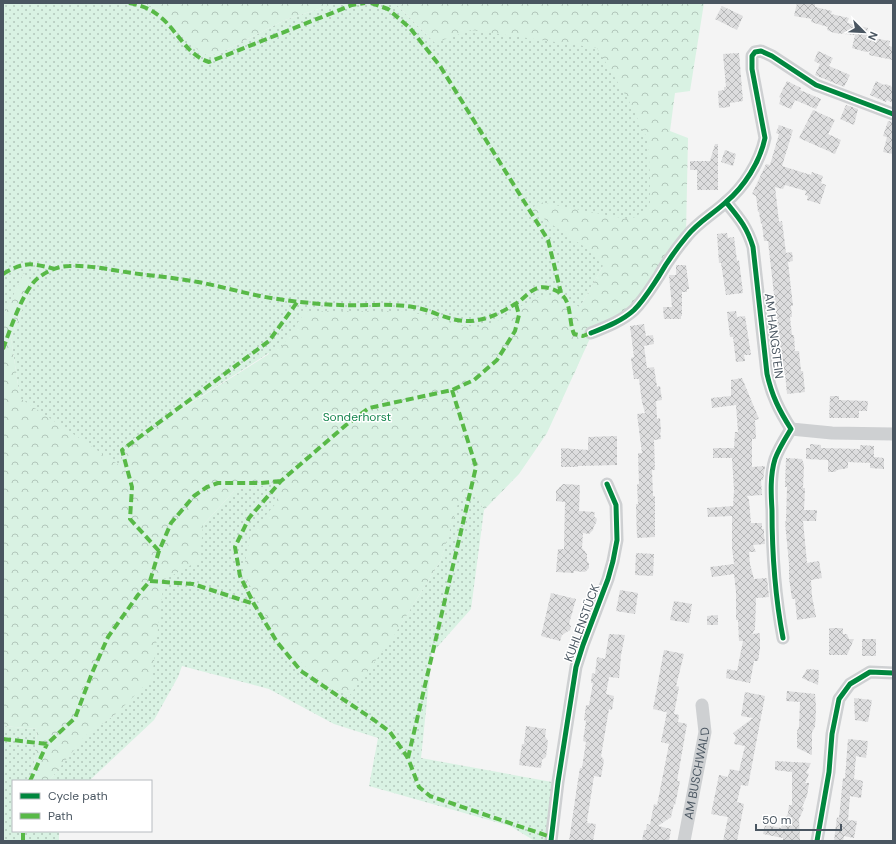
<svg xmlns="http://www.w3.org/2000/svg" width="896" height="844" font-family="'DM Sans',sans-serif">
<defs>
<pattern id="grass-dots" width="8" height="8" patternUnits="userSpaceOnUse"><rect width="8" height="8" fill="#d9f2e3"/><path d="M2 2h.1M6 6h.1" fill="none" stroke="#b2c7bb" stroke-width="1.8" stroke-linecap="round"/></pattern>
<pattern id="forest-crowns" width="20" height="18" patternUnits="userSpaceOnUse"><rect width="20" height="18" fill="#d9f2e3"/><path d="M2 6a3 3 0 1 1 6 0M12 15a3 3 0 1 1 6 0" fill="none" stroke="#b2c7bb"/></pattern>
<pattern id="building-cross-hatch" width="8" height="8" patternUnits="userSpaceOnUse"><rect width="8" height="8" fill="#ddddde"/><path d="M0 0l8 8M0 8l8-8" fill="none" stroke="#b5b6b7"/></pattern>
</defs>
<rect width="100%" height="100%" fill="#f4f4f4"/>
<path fill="url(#grass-dots)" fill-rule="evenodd" d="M3,3H143L160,10L199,50L207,55L218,54L285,20L337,3H395L435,43L398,3H701L671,90L667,133L682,221L603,266L580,307L584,349L575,372L565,388L467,419L398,629L441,560L458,500L471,487L484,510L471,609L432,653L421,758L552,782L547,841H535L510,826L369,786L378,738L334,724L269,689L182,666L178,677L154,720L89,781H49L85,735L116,714L39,727L3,570L19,392L11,338L31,288L24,274L3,317ZM269,353V354L121,461L129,442ZM224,487L243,488L236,489L203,525Z
M3,726L37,729L33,779L35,781H13V831H59V841H3Z"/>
<path fill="url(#forest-crowns)" d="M143,3H337L285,20L218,54L207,55L199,51L160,10Z
M395,3H704L690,91L675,93L670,131L688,138L686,234L645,295L592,334L547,433L519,474L484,510L471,487L459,500L441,560L392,639L349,696L321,682L278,640L243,572L251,533L277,502V484L236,489L203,525L200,560L164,580L152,678L116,714L85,736L49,781H35L33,779L37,729L3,726V317L24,273L31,288L11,338L20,398L119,465L129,442L282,346L305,312L326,311H395L428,315L457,325L479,327L500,320L523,305L543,295L559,298L580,307L603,266L586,248L531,210L539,202L627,219L636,217L650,204V176L648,140L629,101L597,48L471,30L435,43Z"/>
<path fill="url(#building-cross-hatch)" d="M797,3H815V7L832,11L831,14L849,18L847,23L868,28L866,34H874L873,38L890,41L889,46L893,47V60L869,55L870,51L866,52L852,48L855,35L834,33L827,30L828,27L811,22L812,19L794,16Z
M722,6L743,16L737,30L715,19Z
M818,51L833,58L829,66L850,75L844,87L815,75L820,64L814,61Z
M739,53L743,101L730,103V107L719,108L718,91L724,90V87H726L723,54Z
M787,81L801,88L800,90L821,99L816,109L795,100L791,109L779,104L781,98L779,97Z
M876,81L884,85L886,84L891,86L893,89V103L887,100L886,102L870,95Z
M846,105L858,109L854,125L840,119Z
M813,110L835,120L828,134L841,140L835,154L799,138Z
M888,121L893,122V154L883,152L887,137L883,136Z
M779,125L793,130L782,166L811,175L812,172L823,176L821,183L826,185L820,204L807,200L808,196L805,195L806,191L785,185L783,189L775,187L779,222L782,221L786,253L792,252L793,261L788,262L793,306H791L792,317H790L792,335H794L795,351H799L801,371H803L805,392L787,394L785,373H783L780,350L777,351L776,339H779L768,241H764L762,224H761L759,212H758L756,196L752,194L766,164L770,165L779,134L776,133Z
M715,144H718V190H697V170H690V161H710Z
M725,150L736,154L733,166L721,162Z
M727,233L728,238L734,237L737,261L739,260L743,293L726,295L721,263H719L717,234Z
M676,265H686L689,289H687V292H682V316H681V319H664L663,307H672L669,275H676Z
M736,311L737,317L745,316L751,355H744L745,361L736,362L733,337H730L727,312Z
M644,324L646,336L653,335L654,344L644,346L647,368L654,367L657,387L660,386L662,400L656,401L657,419L660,418L661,432L660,433L661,439L654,440L655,470H652L653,496H655V537L637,538L636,504H638L637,484H639L638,453H642L637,414L645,413L642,402L639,379H634L631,358L634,357L630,326Z
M742,378L759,419L755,420L756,439H752V467L765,466L763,480H761L762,495L747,496L749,500L751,523H762V529H764V535L765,544L753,545L756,552H749L750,564L754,579L767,578L769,597L756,598L755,629L752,634L760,633V648L758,661H754L750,683L726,678L727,669L737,671L743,641H739L738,620H736V592L734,574L712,577L710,567L734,564L732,548V516L708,517L707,508L733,506L734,490L732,458H713V448H734L735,432H738L736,405L712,408L711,398L731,396V380Z
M830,396H839V400L868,401L867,411H859V418H829Z
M617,436V465L578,466V467H561V448L588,450V437Z
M810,444L821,445V448L860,449V445L874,446V457L884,458V469L870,468V463L848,462V468L837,470L835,472H828V460L806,459V448H810Z
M786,458L802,459L804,465L803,488H805L804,510H817L816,521H803L807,563L819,561L822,578L811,580L812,596L816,617L797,620L795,599H792L789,578V564L785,522L786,521L787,487H785Z
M563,484L580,485L579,511L595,512L594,516L597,519L596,523L594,526L593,530L589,534L583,533L582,548L587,554V561L589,564V568L585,572L574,571V573L556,572L558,549H564L565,502L556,501V491Z
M636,553L654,554L653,576L635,575Z
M620,590L638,593L635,614L616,611Z
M551,593L576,599L569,624L571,626L570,630L562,635L560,641L541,636Z
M674,601L692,604L689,623L670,620Z
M718,615V625H707V616Z
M829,628H843V634H847L849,639H854L847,655H829Z
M609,634L625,635L621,655L619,678L609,677L606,694L614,696L612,710L609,709L601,756L604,760L601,777L594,776L587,821H588L587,823L596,824L593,841H569L578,780L580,768H582L586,742L583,741L586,721L584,720L586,705H589L593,683H591L592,673L595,674L597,657L605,659Z
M862,639H876V656H862Z
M664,650L684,654L676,686L679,687L674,714L653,709Z
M807,669L819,670L818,685L802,678Z
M787,691L815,694L816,708L815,727L812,732V755L797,748V731L799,727L800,702L786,701Z
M745,692L765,696L748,786L741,785L737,802L744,804L737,841H723L728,817L711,814L719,775L728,777L730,769L739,771L745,746L734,744L736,737L733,733L753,718L741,716Z
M854,698L872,700L868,722L855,720Z
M667,712L679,715L678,722L687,724L677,781H680L675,805L674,804L671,817L658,826L671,829L669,841H642L644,830H646L647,824L650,825L654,804L657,805L660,790L669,744L661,742Z
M526,726L546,729L545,737L548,741L546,757L542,760L541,768L519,765L522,744H524Z
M848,739L868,741L866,758L856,756L854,779L863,781L861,798L850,796L848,820L857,821L854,838L844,836L843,841H834L837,817L839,818L843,778H845Z
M775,761L811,763L806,773L809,774L805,783H809L807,796L802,807L804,808L799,819L800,841H783V838L763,834L765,825L781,828L788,813L789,805H792V772L775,770Z"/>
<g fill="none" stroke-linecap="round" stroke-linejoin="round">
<g stroke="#ced0d2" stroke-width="13">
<path d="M726,202C739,218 747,227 753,247L767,374C772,396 779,410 791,429"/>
<path d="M591,333C606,327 622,321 634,310C644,300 651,288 659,276C667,262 677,248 687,236C698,222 713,214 726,202C744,187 760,162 765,138L752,69V56L755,52L761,51L772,56L816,85L893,114"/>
<path d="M791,429L832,433L893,434"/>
<path d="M783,638C775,596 772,553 772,510C771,494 770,475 775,459C779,448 785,439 791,429"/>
<path d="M551,841L558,782L576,667L583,645L608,579L613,561L617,540L616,505L607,484"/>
<path id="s1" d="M684,841L705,732L702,705"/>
<path d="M817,841L829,772L832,734L839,699L850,684L870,672L893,673"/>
</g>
<path stroke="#58b947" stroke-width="4" stroke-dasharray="8 4" stroke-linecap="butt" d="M129,3C139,5 149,8 158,15C176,28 186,55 209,62L352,5L365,3
M371,3L388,9L410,28L440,66L548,240L561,293
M3,274C25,261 31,263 55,269
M516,304L519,315L515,331L497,360L474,380L452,390L369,408L346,425L281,481L249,518L235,547L240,576L254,604L277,642L301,671L374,720L390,732L408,758L419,787L430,796L551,837
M3,349C10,330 23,290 38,278C47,271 58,266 69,266C90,265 111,270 132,273C154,276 176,278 198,282C219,286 240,292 260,296C286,301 314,304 340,305C364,306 389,303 413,307C437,311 453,325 478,320C491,318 504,311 515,304C528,297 533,282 552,289C574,296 567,317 574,334L583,336L591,333
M159,551L130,519L132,487L122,450L269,341L298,301
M150,581L193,584L254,604
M3,739L47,744L75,718L92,673L108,637L138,595L150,581L159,551L171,523L194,496L207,487L218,483H261L281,481
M408,758L476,467L452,390
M30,781L47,744
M23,841V831"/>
<g stroke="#fff" stroke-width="8">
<path id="cycleway" d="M726,202C739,218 747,227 753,247L767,374C772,396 779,410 791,429C785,439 779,448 775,459C770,475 771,494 772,510C772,553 775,596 783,638
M591,333C606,327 622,321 634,310C644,300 651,288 659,276C667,262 677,248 687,236C698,222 713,214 726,202C744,187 760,162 765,138L752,69V56L755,52L761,51L772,56L816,85L893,114
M551,841L558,782L576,667L583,645L608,579L613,561L617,540L616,505L607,484
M817,841L829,772L832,734L839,699L850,684L870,672L893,673"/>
</g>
<use href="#cycleway" stroke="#00873e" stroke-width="5"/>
</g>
<g text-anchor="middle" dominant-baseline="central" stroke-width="3" stroke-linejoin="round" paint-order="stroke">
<g font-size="12" fill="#4a5661" stroke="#fff">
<text transform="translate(774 336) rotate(83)">AM HANGSTEIN</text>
<text transform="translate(582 623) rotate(-70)">KUHLENSTÜCK</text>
<text stroke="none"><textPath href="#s1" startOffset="69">AM BUSCHWALD</textPath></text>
</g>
<g font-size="12" fill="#17864f" stroke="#fff">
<text x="357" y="417">Sonderhorst</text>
</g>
</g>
<rect width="896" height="844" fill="none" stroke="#4a5661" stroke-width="8"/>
<rect x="12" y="780" width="140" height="52" fill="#ffffff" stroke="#b7bbc0"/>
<rect x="20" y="793" width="20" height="6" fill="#00873e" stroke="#b7bbc0"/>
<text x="48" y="800" font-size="12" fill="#4a5661">Cycle path</text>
<rect x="20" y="813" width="20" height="6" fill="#58b947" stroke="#b7bbc0"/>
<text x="48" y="820" font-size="12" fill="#4a5661">Path</text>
<g transform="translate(864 32) rotate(114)" stroke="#ffffff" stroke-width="3" paint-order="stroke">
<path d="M0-3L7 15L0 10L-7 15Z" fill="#4a5661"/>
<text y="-6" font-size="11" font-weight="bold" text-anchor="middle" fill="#4a5661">N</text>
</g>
<path d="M756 824v6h85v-6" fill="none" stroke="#4a5661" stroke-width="2"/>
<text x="762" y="824" font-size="12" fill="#4a5661" stroke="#ffffff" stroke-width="3" paint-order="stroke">50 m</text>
</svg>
